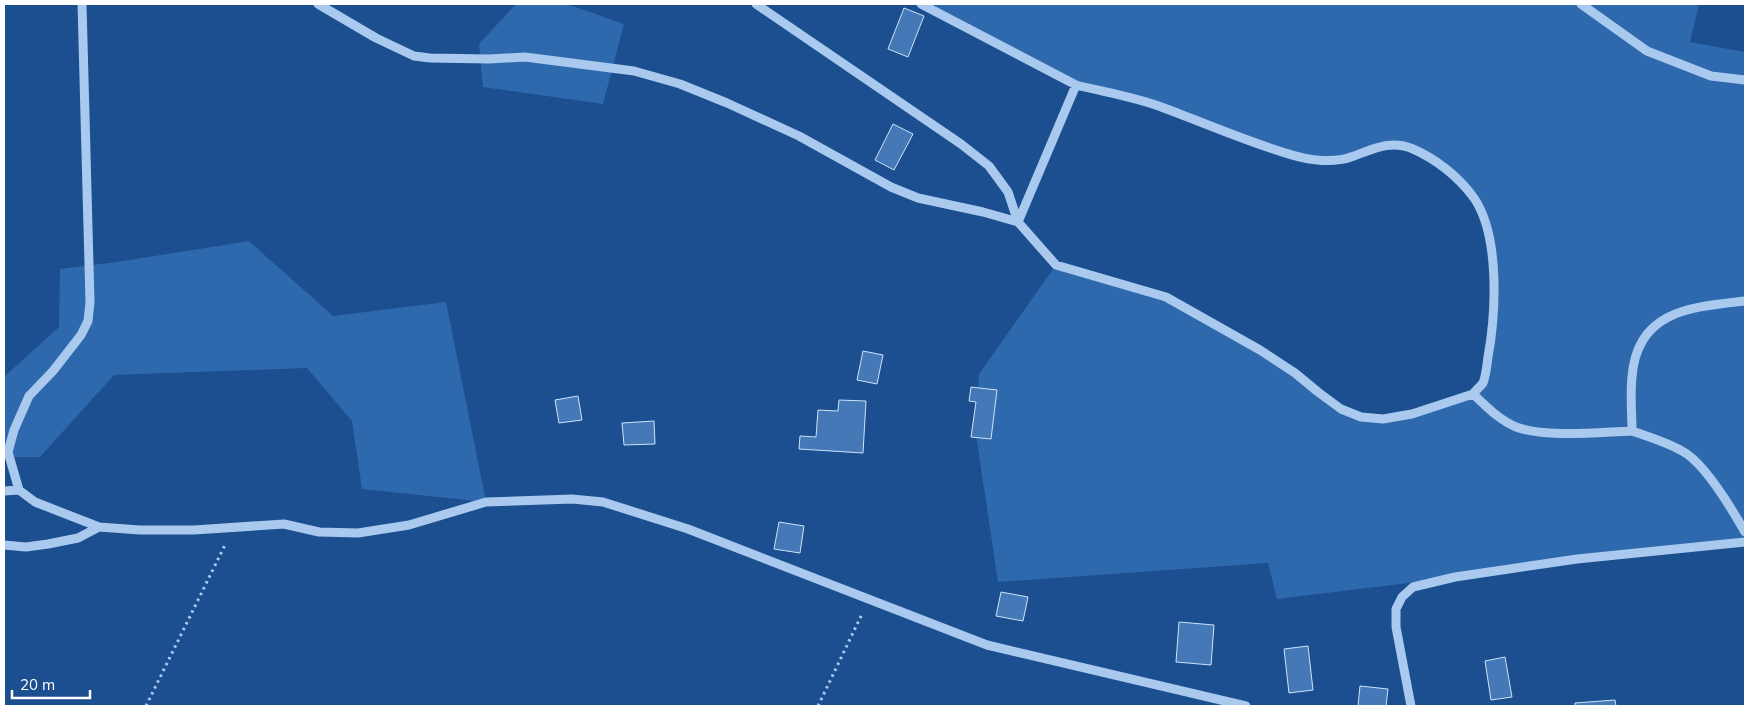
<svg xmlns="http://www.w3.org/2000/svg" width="1749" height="710" font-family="Mulish,sans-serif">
<rect width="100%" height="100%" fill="#1b4f8f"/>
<path fill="#2e69ad" d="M516,4H567L624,24L603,104L483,87L479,44Z
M921,4H1699L1690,42L1745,52V542L1277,599L1268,563L998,582L975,428L979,374L1056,265L1166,297L1260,350L1341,409L1383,419L1473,394L1483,382L1494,324L1492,258L1474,198L1434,160L1389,145L1350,158L1314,160L1162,107L1076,85Z
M249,241L333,316L446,302L486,502L362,489L352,421L307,368L114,375L40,457H4V377L59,327L60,269L117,262Z"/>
<path fill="#4478b7" stroke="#cfe3fa" d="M904,8L924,16L908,57L888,49Z
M893,124L913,134L894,170L875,160Z
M863,351L883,355L877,384L857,380Z
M971,387L997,390L991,439L971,437L976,402L969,401Z
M578,396L582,420L559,423L555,400Z
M839,400L866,401L863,453L799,449L800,436L816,437L818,410L838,411Z
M654,421L655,444L624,445L622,423Z
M779,522L804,526L800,553L774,549Z
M1001,592L1028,597L1023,621L996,616Z
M1179,622L1214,625L1211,665L1176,662Z
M1308,646L1313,690L1289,693L1284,649Z
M1505,657L1512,697L1491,700L1485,661Z
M1360,686L1388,689L1386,706H1358Z
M1615,700L1616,706H1575V703Z"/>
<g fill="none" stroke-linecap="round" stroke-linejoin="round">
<path stroke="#a9c9ee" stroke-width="3" stroke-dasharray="2.5 4" stroke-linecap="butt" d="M146,706L225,545
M818,706L862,614"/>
<path stroke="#a9c9ee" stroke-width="9" d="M82,4L90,302L88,321L81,335L53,371L29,396L14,430L8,452L19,490L35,502L99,527
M318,4L376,38L414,56L430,58L489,59L525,57L634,71L680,84L727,103L799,136L891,187L918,198L983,212L1018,222L1008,192L989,166L961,144L756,4
M921,4L1076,85
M1581,4L1647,51L1711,76L1745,80
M1745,301C1691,307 1637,310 1632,377C1630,395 1632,413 1632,431C1649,437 1667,442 1682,451C1704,462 1733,511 1745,532
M1473,394L1412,414L1383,419L1361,417L1341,409L1318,392L1295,373L1260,350L1166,297L1056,265L1018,222L1076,85C1104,92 1136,97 1164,108C1199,121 1234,136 1270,148C1285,153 1301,159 1317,160C1328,161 1340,161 1351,157C1372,150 1390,139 1413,149C1436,159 1459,177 1474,198C1500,236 1496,313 1488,357C1487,364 1486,376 1483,383C1480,387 1476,390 1473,394C1486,406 1499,420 1516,427C1546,438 1600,432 1632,431
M4,491L19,490
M4,545L26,547L48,544L78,538L99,527L140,530H194L284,524L319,532L358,533L409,525L486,502L572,499L603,502L688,529L987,645L1246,706
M1411,706L1396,627V609L1402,597L1413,587L1455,577L1577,559L1745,542"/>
</g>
<rect width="1749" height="710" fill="none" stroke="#ffffff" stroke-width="10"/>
<path d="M12 690v8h78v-8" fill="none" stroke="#ffffff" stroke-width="2.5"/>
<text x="20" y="690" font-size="15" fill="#ffffff" stroke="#1b4f8f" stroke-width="4" paint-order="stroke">20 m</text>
</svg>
